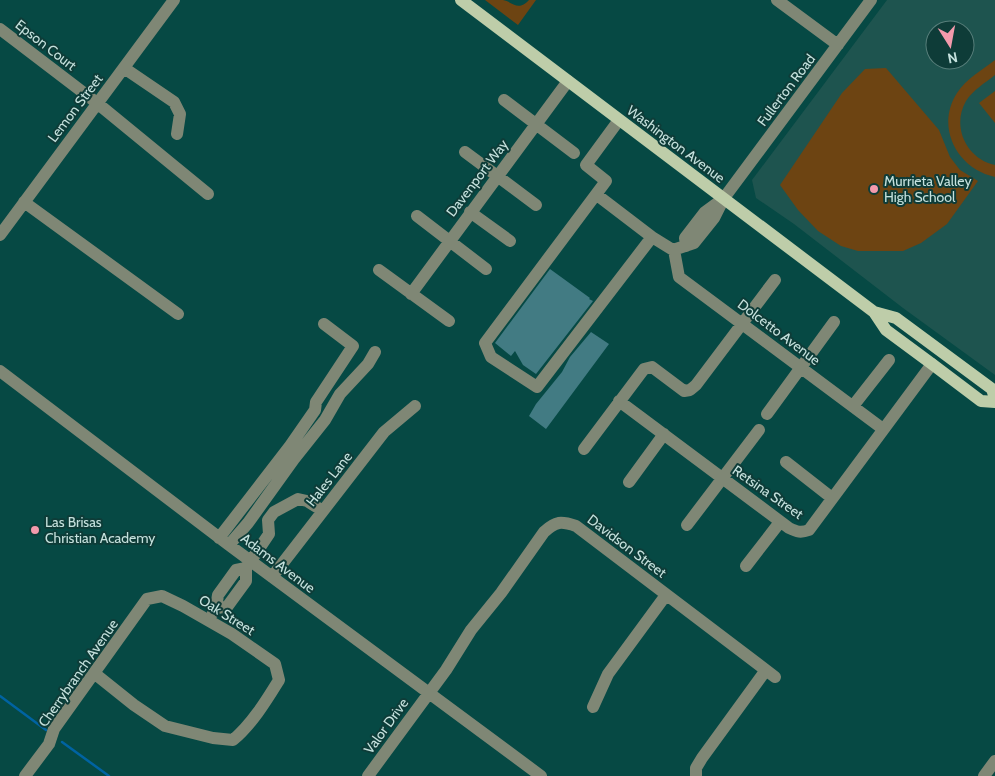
<svg xmlns="http://www.w3.org/2000/svg" width="995" height="776" font-family="Cabin,sans-serif">
<rect width="100%" height="100%" fill="#064944"/>
<path fill="#1e544f" fill-rule="evenodd" d="M887,0H995V375L903,308L794,224L756,198L752,180ZM935,30H965V60H935Z"/>
<path fill="#6d4412" d="M485,0C491,0 497,0 503,0C513,2 518,12 529,0H536L518,25Z
M995,60V75C985,83 973,90 966,101C951,127 967,159 995,165V177C957,169 935,127 957,93C966,79 982,70 995,60Z
M886,68L939,130L950,157L960,170L978,181L947,224L921,243L903,251H858L841,246L818,231L798,210L780,185L842,93L865,69Z
M995,91V123L979,103Z"/>
<g fill="none" stroke-linecap="round" stroke-linejoin="round">
<path stroke="#0063a2" stroke-width="2.5" d="M0,696L46,730
M62,742L109,776"/>
</g>
<path fill="#427b83" d="M550,269L590,298L589,299L593,301L536,374L523,365L515,351L511,356L495,343Z
M591,332L609,344L546,429L529,416L536,404L562,372L570,357Z"/>
<g fill="none" stroke-linecap="round" stroke-linejoin="round">
<path stroke="#7f8775" stroke-width="12" d="M777,0L838,45
M0,29L97,103L208,194
M124,68L174,102L180,114L177,134
M504,100L574,153
M619,120L586,165L606,181L485,343L491,357L537,387L652,237
M465,152L536,205
M597,195L652,237L673,250L694,243L714,218L724,198L871,0
M24,202L178,314
M470,212L510,241
M417,216L486,269
M0,235L174,0
M686,246L685,238L705,212L720,201
M674,250L679,277L883,429
M379,270L449,321
M411,294L568,81
M0,371L229,545L541,776
M619,401L789,528C797,532 801,533 809,530L932,364
M853,406L889,360
M767,414L834,322
M584,449L644,369L652,367L684,391L690,390L696,385L775,280
M786,462L832,498
M629,482L664,434
M687,525L759,430
M219,538L290,446L315,410L316,402L353,346L324,324
M229,545L248,523L294,459L325,420L340,394L368,364L375,352
M746,566L780,522
M272,577L384,432L415,406
M216,608L227,607L246,581V568L269,534L268,520L274,512L298,499L307,501L323,511
M213,613L216,608L218,595L236,570L246,568
M593,707L608,674L666,595
M25,776L49,744L54,729L147,599L162,596L183,606L232,634L275,664L279,680C266,701 252,724 233,740L213,738L165,726L134,705L94,673
M368,776L446,670L471,630L501,593L544,532C556,521 561,521 576,526L775,677
M696,776V768L702,758L766,670
M984,776L995,761"/>
<path stroke="#becda9" stroke-width="12" d="M461,0L874,312L886,330L932,364L981,401L995,402
M874,312L896,318L992,389L995,398"/>
</g>
<g fill="#f39aac" stroke="#0e3c38" stroke-width="2">
<circle cx="874" cy="189" r="5"/>
<circle cx="35" cy="530" r="5"/>
</g>
<g text-anchor="middle" dominant-baseline="central" stroke-width="4" stroke-linejoin="round" paint-order="stroke">
<g font-size="14" fill="#c5e1dd" stroke="#0e3c38">
<text transform="translate(46 45) rotate(38)">Epson Court</text>
<text transform="translate(786 90) rotate(-53)">Fullerton Road</text>
<text transform="translate(75 108) rotate(-53)">Lemon Street</text>
<text transform="translate(676 144) rotate(37)">Washington Avenue</text>
<text transform="translate(477 178) rotate(-53)">Davenport Way</text>
<text transform="translate(779 332) rotate(37)">Dolcetto Avenue</text>
<text transform="translate(329 479) rotate(-52)">Hales Lane</text>
<text transform="translate(768 492) rotate(35)">Retsina Street</text>
<text transform="translate(627 546) rotate(37)">Davidson Street</text>
<text transform="translate(278 563) rotate(37)">Adams Avenue</text>
<text transform="translate(227 615) rotate(32)">Oak Street</text>
<text transform="translate(78 673) rotate(-55)">Cherrybranch Avenue</text>
<text transform="translate(386 726) rotate(-54)">Valor Drive</text>
</g>
<g font-size="14" fill="#c5e1dd" stroke="#0e3c38" text-anchor="start">
<text x="884" y="181">Murrieta Valley<tspan x="884" dy="16">High School</tspan></text>
<text x="45" y="522">Las Brisas<tspan x="45" dy="16">Christian Academy</tspan></text>
</g>
</g>
<g transform="translate(950 45) rotate(169)"><circle r="24" fill="#0e3c38" stroke="#577e7a"/>
<path d="M0-4L9 19L0 12L-9 19Z" fill="#f39aac"/>
<text y="-8" font-size="14" font-weight="bold" text-anchor="middle" fill="#c5e1dd">N</text>
</g>
</svg>
